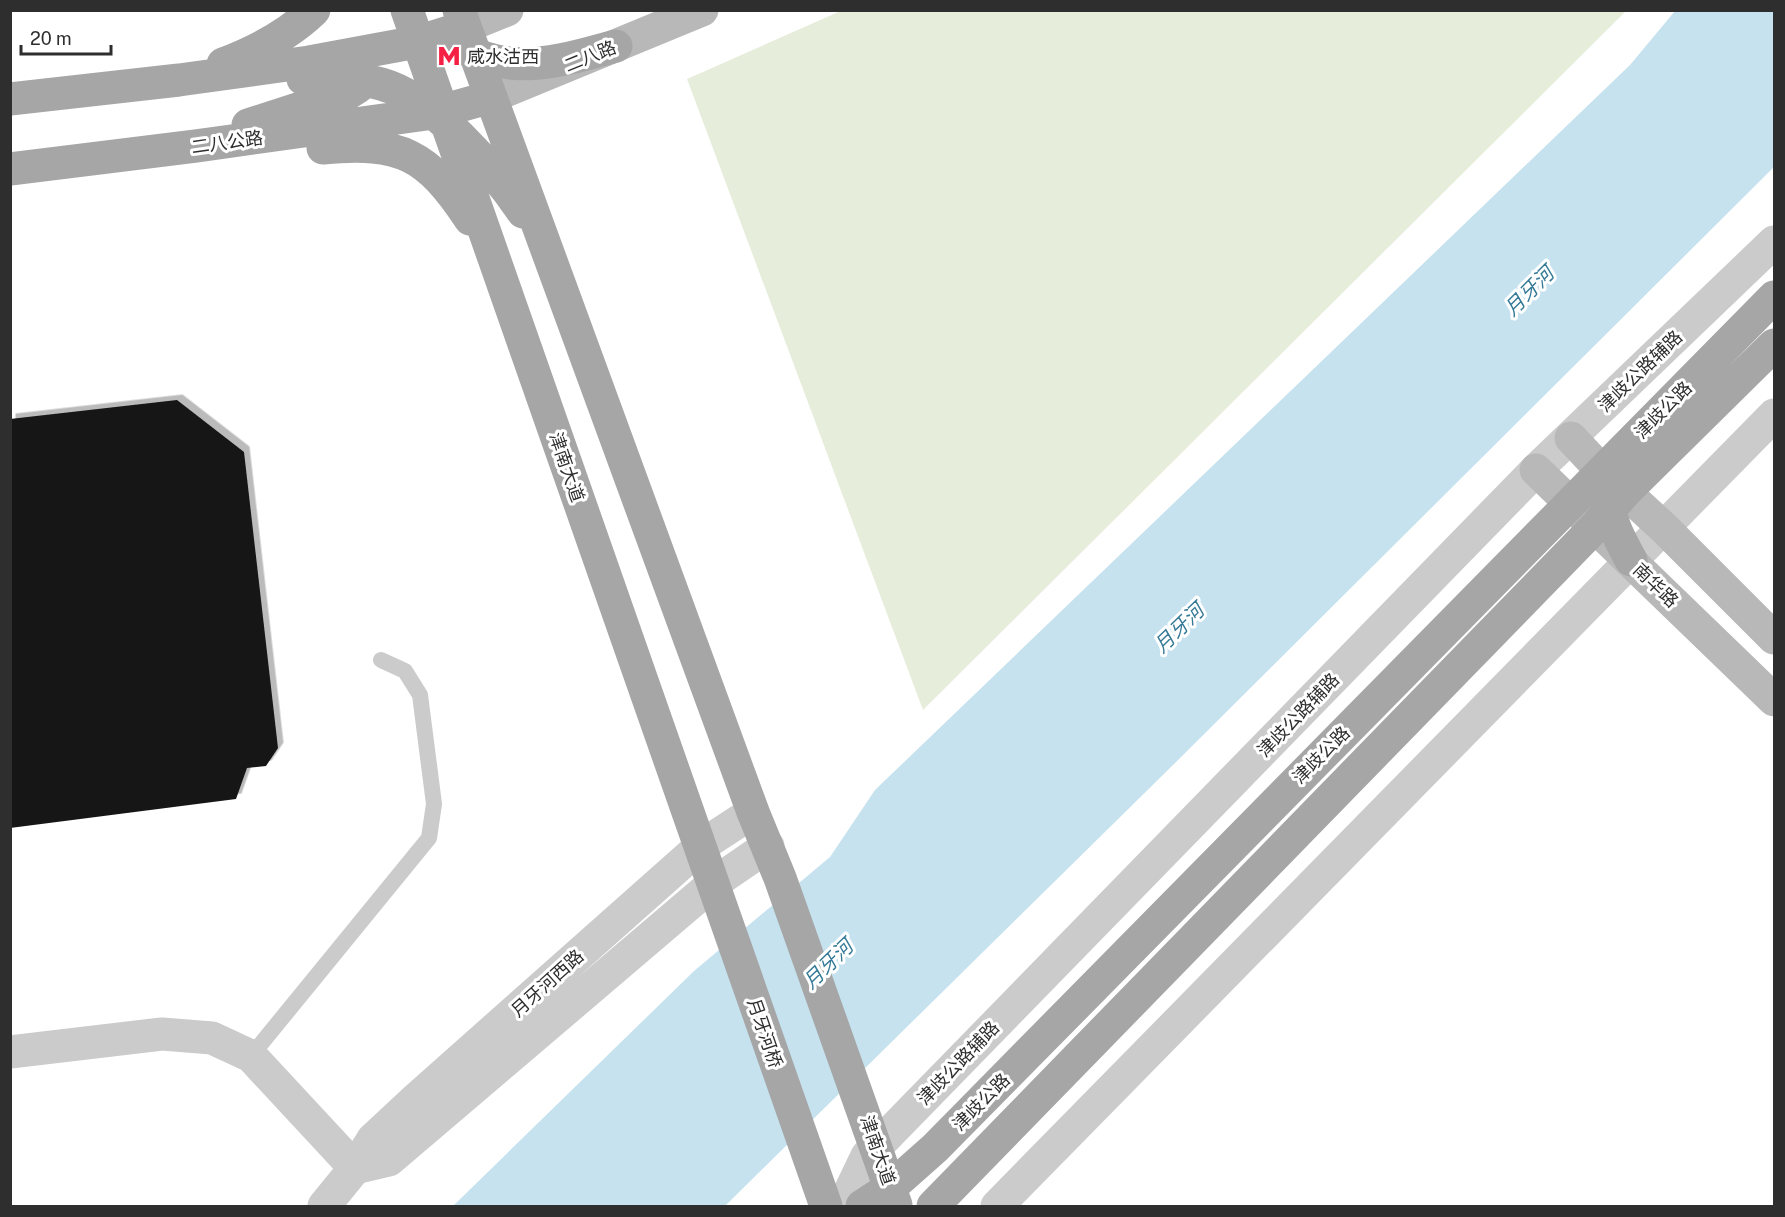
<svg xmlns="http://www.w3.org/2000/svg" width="1785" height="1217" font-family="'Public Sans','Noto Sans SC',sans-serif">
<defs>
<filter id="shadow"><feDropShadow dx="5.5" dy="-5.5" stdDeviation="0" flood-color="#0004"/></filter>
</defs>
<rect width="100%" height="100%" fill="#fff"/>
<path fill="#e6edda" d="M843,10H1626V11L923,710L687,79Z"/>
<path fill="#c5e2ee" d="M1675,11H1774V167L1174,764L725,1206H453L694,971L830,857L875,790L1630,65Z"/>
<path fill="#151515" filter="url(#shadow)" d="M177,400L244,452L278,748L266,766L247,768L236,799L10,828V419Z"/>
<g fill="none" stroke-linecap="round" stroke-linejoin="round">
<path stroke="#cbcbcb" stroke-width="16" d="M251,1056L429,838L434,804L420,695L405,671L381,660"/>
<path stroke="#cbcbcb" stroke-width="33" d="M10,1052L162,1034L212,1038L251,1056L355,1168
M355,1168L389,1160L714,883L768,846
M324,1206L355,1168L373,1139L416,1099L701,846L753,812
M843,1206L867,1156L876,1147L1536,470L1774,242
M997,1206L1774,415"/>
<path stroke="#b8b8b8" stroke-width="33" d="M465,27L507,10
M491,97L702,10
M1571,438L1602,471L1664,528L1774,638
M1536,470L1774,700"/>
<path stroke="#a6a6a6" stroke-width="33" d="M407,10L826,1206
M459,10L753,812L780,878L896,1205
M463,48C514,77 564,60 616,46
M223,64C255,52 289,34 314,10
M303,79C329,78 356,77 381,84C433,98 493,168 523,212
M10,99L179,80L309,62L417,42L465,27
M248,125L350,92L358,87
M323,148C401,141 427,154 470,219
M10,169L196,146L434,113L491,97
M1610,493C1608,520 1618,536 1631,560
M862,1206L891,1187L935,1148L1774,297
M933,1206L1596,526L1625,492L1774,345"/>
</g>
<defs>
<g id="metro-bare" transform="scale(1.8)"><path d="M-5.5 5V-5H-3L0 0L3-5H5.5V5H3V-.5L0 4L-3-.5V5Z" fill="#f42144" stroke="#fff" stroke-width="2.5" paint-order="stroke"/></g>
</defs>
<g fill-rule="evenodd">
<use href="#metro-bare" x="449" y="56"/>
</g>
<g text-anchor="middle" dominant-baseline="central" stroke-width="6" stroke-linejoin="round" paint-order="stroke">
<g font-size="18" fill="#2e2e2e" stroke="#fff" text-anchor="start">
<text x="467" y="56">咸水沽西</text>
</g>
<g font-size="18" fill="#2e2e2e" stroke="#fff">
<text transform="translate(590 56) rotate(-22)">二八路</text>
<text transform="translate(227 142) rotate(-8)">二八公路</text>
<text transform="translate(1640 371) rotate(-44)">津歧公路辅路</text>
<text transform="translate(1663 410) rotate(-45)">津歧公路</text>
<text transform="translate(567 467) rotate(71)">津南大道</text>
<text transform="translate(1656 585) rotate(44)">南华路</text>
<text transform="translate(1298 715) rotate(-46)">津歧公路辅路</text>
<text transform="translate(1321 755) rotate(-45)">津歧公路</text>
<text transform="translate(547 983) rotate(-42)">月牙河西路</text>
<text transform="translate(765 1033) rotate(71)">月牙河桥</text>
<text transform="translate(958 1063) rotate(-46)">津歧公路辅路</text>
<text transform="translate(981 1102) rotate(-45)">津歧公路</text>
<text transform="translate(878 1150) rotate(71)">津南大道</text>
</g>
<g font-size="20" font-style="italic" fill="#357a97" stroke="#fff">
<text transform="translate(1529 291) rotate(-45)">月牙河</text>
<text transform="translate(1179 628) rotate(-44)">月牙河</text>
<text transform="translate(828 964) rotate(-44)">月牙河</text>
</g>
</g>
<rect width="1785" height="1217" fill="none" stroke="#2e2e2e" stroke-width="24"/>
<path d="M21 45v9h90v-9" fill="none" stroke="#2e2e2e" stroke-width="3"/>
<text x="30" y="45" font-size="18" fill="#2e2e2e" stroke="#ffffff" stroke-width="4.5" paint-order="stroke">20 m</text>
</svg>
